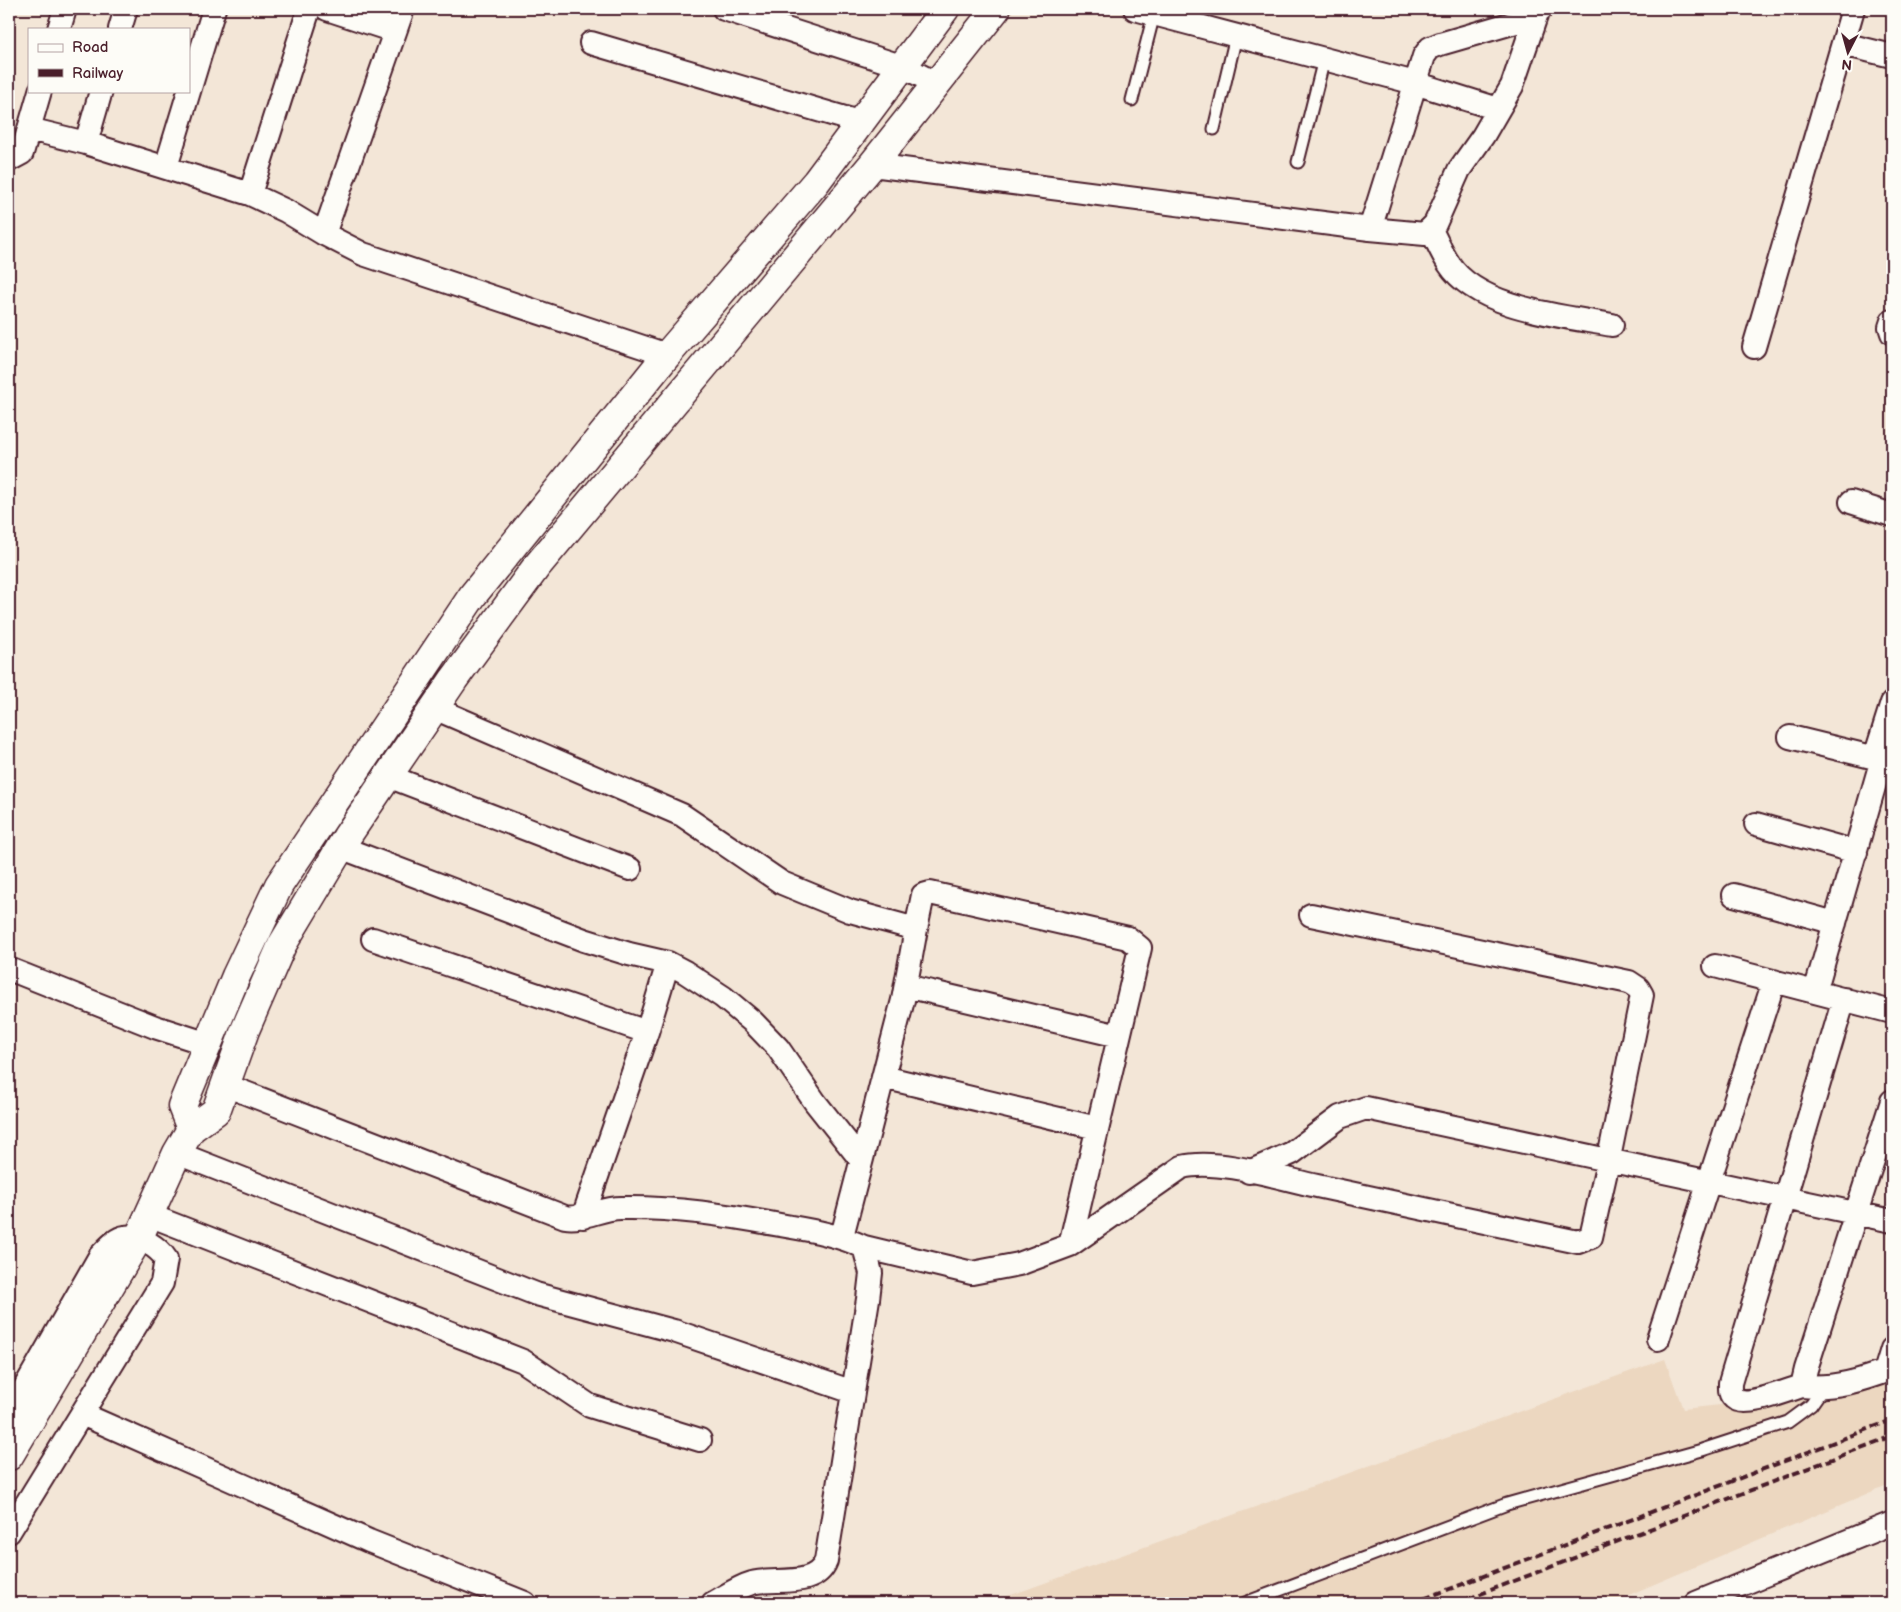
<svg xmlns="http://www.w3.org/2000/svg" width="1901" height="1612" font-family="'Balsamiq Sans',sans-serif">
<rect width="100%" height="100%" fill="#f3e6d7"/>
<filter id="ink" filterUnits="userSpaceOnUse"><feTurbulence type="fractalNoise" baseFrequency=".02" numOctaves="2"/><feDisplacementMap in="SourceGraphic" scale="10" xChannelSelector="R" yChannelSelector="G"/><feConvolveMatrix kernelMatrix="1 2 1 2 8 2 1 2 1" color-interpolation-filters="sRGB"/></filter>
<g filter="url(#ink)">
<path fill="#ecd7c0" d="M1665,1359L1683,1409L1859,1390L1892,1377V1483L1610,1603H989Z"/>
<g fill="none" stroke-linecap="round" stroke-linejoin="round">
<g stroke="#4a1f2b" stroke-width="15">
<path id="lane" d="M1132,100L1154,14
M1214,129L1236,36
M1298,162L1324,59
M1245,1603L1507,1504L1702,1450L1788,1422L1811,1405L1823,1388"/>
</g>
<g stroke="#4a1f2b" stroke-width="26">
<path id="street" d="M327,9L394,31
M724,9L904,67L935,83
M1135,9L1415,83L1498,109
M59,29L65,9
M120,29L126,9
M591,43L862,123
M1843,44L1892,56
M29,129L86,143L250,194L286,211L324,234L363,254L667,355
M86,143L101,91
M9,160L22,153L40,91
M872,165L1370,229L1425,234L1435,224L1459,170L1483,136L1512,86L1537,13
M166,167L214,9
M250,194L309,9
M1370,229L1424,56L1430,48L1440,44L1523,20L1541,9
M1431,230C1437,241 1442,254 1449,264C1478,309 1564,316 1612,325
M324,234L403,9
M1892,321L1890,327L1892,333
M1754,347L1853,9
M1851,502L1892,515
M434,708L682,815L782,883L850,911L916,929L903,1000L842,1236
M1790,737L1892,762
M1875,757L1892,703
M388,776L630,869
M1756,824L1856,852
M340,847L584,940L629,954L668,963L685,972L723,997L753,1022L778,1048L815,1102L861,1160
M1734,895L1835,923
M916,929L923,895L930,893L1128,938L1140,948L1070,1245
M373,939L647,1032
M1715,966L1892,1012
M9,969L155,1027L208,1044
M906,986L1119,1036
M1815,992L1882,759
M883,1077L1097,1128
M225,1085L565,1217C584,1220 601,1208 621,1208C675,1207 726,1215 780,1225C809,1230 837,1234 864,1247L871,1273L868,1299L826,1561C815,1589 775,1577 752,1583C738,1587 726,1596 713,1603
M1892,1101L1806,1369L1802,1386C1835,1389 1862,1380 1892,1369
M177,1153L536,1294L674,1331L853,1392
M1249,1172L1292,1153L1340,1117L1366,1108L1892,1221
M149,1215L523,1361L590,1406L700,1440
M583,1217L647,1032L668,963
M864,1247L972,1273L1019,1264L1070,1245L1182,1167C1217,1158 1280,1178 1317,1186C1404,1205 1491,1223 1578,1242L1591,1237L1609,1158L1642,995L1638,988L1629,982L1311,915
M1658,1339L1774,981
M1885,1372L1892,1349
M1802,1386C1788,1390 1745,1408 1734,1398C1729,1394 1730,1388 1730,1383L1844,999
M82,1414L369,1541L525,1603
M9,1415L100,1256C107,1249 116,1238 125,1237C139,1234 159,1248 166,1259L162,1283L9,1532
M1696,1603L1892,1523"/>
</g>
<g stroke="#4a1f2b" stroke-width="31">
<path id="secondary" d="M191,1129L182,1106L236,976L279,885L473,595L667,355L816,182L945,9
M9,1456L138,1239L177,1153L191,1129L216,1111L245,1030L282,945L348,835L388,776L454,679L537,566L872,165L996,9"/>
</g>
<use href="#lane" stroke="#fdfcf7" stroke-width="11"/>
<use href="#street" stroke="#fdfcf7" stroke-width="22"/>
<use href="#secondary" stroke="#fdfcf7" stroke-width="28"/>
<path stroke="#4a1f2b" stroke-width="4" stroke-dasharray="8 4" stroke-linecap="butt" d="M1413,1603L1892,1420
M1457,1603L1892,1436"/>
</g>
</g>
<rect width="1901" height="1612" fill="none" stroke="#fdfcf7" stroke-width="30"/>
<rect x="15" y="15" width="1871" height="1582" fill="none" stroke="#4a1f2b" stroke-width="2" filter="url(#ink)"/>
<rect x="28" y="28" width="162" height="65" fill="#fdfcf7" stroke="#b5a4a5"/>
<rect x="38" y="44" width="25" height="8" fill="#fdfcf7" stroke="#b5a4a5"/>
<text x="72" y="52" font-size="15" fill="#4a1f2b">Road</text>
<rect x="38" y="69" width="25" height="8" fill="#4a1f2b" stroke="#b5a4a5"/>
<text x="72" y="78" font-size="15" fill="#4a1f2b">Railway</text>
<g transform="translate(1848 52) rotate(186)" stroke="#fdfcf7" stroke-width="4" paint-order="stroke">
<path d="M0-4L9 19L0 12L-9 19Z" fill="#4a1f2b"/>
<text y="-8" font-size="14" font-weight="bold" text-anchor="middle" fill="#4a1f2b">N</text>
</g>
</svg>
